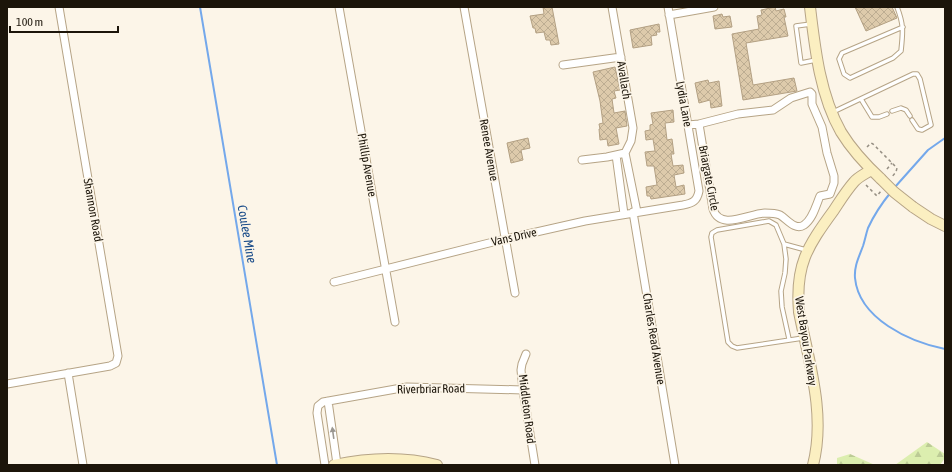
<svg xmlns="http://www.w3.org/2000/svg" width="952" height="472" font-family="'Asap Condensed',sans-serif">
<defs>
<pattern id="forest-firs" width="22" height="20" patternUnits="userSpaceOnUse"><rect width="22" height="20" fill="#dceeaf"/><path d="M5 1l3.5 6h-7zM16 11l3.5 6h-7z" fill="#bccb95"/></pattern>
<pattern id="building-cross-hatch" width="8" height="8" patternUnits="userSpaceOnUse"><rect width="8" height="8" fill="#ddcaab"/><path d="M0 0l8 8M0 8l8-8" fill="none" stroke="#bdad92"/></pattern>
</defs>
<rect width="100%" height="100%" fill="#fcf5e8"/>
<path fill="url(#forest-firs)" d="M927,442L945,454V458L940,465H837V458L850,454L875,465H895Z"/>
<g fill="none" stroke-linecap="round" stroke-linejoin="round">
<path stroke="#74a8eb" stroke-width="2" d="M200,7L277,465
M895,187L928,150L945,138
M891,192C882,203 874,215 868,228C866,234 865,240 863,246C859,257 854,266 855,278C859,319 910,342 945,349"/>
</g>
<path fill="url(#building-cross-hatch)" stroke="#b3a083" d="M543,7H552L559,44L551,45L550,40H546L544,32L536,33L535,28H533L530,16L544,14Z
M775,7L776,11L784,9L786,17H784L788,36L746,43L753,85L794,78L797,91L743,100L732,34L759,29L757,16L762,15L761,10Z
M855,7H892L897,18L866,31Z
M722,14L723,17L730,16L732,27L715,29L713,16Z
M659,24L660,32H656L657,35L651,36L652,45L633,48L630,30Z
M615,67L620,90L614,91L616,98L612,99L614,113L625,111L627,126L616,128L619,144L608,146L607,139L600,140L599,129H600L599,124L603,123L600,101L593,72Z
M708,80L709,83L719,81L722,106L711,108L710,100L699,103L695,83Z
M673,110L674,122L665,123L667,140L672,139L674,154H671L673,166L683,165L684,173L674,175L676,187L684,185L685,194L651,199L650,196H647L646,187L657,185L654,166H647L645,152L655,151L653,139L646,140L645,131L650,130V125L653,124L651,113Z
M528,138L530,148L521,150L523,160L511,163L507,143Z"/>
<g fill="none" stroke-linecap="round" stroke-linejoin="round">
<g stroke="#b6a486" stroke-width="5.5">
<path id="lane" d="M897,7C904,25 903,32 901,51L893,58L850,78L844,74L839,59L842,53L903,27
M811,24L796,26L801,63L816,60
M861,99L872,117H879L887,114
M892,111L901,108L906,110L910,116
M833,112L913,74H917L920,79L931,125L922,130L918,129L912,120
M784,244L806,250
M789,339L782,307L781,291L785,273L786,259L784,244L776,225L769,221L717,230L712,233L711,237L728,342L732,346L737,348L803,338"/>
</g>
<g stroke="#b6a486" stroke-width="9">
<path id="street" d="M339,7L395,322
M464,7L515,293
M669,15L714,7
M563,65L621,57
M688,125L699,124L738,114L773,110L791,98L810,92L812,94V104L822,127L827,153L834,176V183L830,194L820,196C816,205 813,219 804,225C795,231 787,219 780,215C775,213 770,213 765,213C748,214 720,231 713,209L699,124
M625,153L637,212
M616,155L624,214
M582,160L607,157L625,153L631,141L633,128L612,7
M633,212L675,465
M334,282L505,239L585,221L683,205C693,203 697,201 699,191L668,7
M526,354L522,364L521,370L523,390L535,465
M68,373L83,465
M7,384L110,366L116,363L118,356L59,7
M328,401L337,464
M325,465L317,413L318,406L323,402L407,387L523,390"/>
</g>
<g stroke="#b6a486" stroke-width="12">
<path id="secondary" d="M810,7C815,49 820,95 841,132C852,150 866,165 881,179
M913,207L931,219L945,226
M334,465C367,458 403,456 437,465
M813,465C826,415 809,362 799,312C795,265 807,247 834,210C840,201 846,191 854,182C858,177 865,174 871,170"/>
</g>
<path stroke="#968f83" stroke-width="1.5" stroke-dasharray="3 3" stroke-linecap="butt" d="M867,147L871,143L873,144L897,168L896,172L891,178
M887,169L892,163
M866,185L877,196L881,191"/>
<use href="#lane" stroke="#fff" stroke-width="3.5"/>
<use href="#street" stroke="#fff" stroke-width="7"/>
<use href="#secondary" stroke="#fbefc1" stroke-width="10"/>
<g stroke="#b6a486" stroke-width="12" stroke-linecap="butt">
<path id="secondary-bridge" d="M881,179L894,192L913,207"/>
</g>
<use href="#secondary-bridge" stroke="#fbefc1" stroke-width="10"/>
</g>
<defs><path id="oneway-solid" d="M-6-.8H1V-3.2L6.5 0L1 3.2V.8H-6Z"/></defs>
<use fill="#999691" href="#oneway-solid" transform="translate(333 433) rotate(-98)"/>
<g text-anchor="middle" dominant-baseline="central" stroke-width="3.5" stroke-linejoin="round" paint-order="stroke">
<g font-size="12" fill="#1c150a" stroke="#fcf5e8">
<text transform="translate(624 80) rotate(81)">Avallach</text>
<text transform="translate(684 104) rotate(80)">Lydia Lane</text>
<text transform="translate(489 150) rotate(80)">Renee Avenue</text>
<text transform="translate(367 165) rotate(80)">Phillip Avenue</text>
<text transform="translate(709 178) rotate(79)">Briargate Circle</text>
<text transform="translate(93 210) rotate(80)">Shannon Road</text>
<text transform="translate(514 237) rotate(-13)">Vans Drive</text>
<text transform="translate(654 339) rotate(81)">Charles Read Avenue</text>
<text transform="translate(806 341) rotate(81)">West Bayou Parkway</text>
<text transform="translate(431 389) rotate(-1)">Riverbriar Road</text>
<text transform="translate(527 409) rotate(83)">Middleton Road</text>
</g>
<g font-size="13" font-style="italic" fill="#1a4c89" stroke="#fcf5e8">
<text transform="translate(247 234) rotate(80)">Coulee Mine</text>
</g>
</g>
<rect width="952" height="472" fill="none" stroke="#1c150a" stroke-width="16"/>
<path d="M10 26v6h108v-6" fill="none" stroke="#1c150a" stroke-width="2"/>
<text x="16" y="26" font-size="12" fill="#1c150a" stroke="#fcf5e8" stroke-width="3" paint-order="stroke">100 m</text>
</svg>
